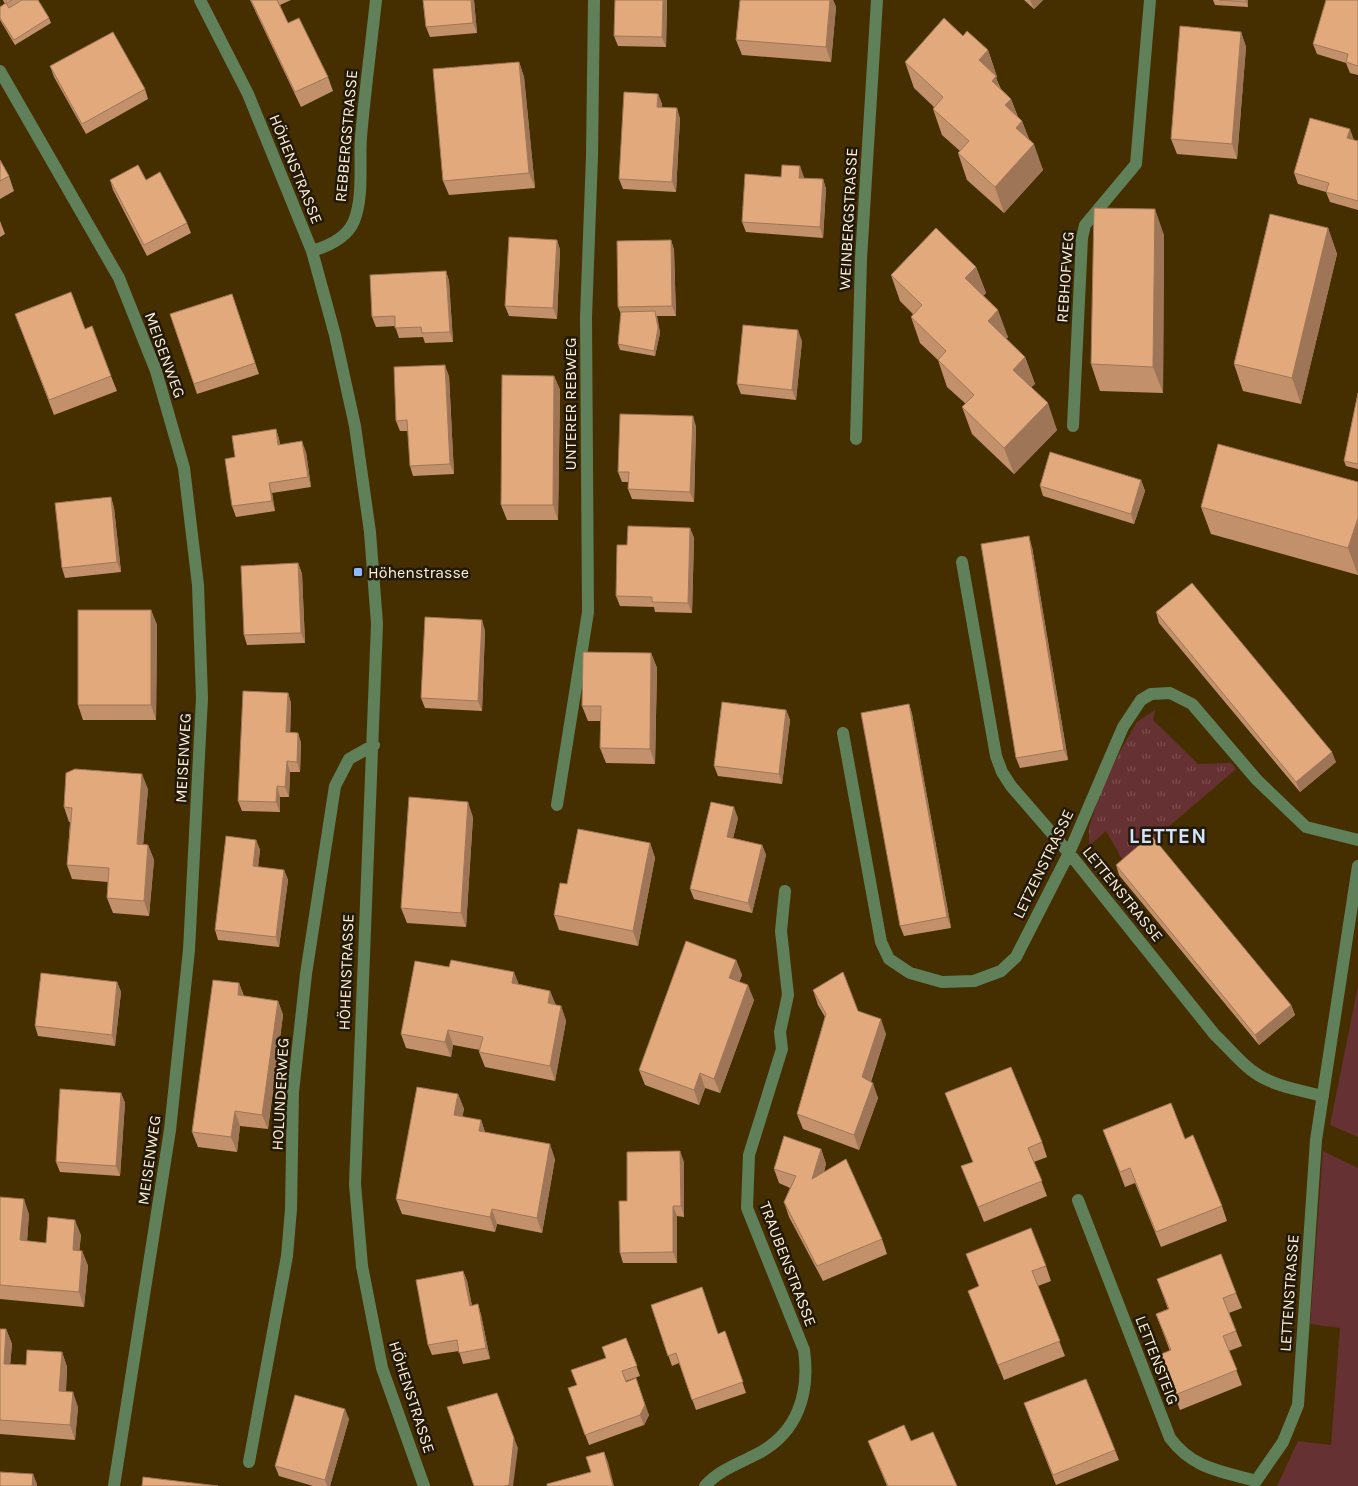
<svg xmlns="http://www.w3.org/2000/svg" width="1358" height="1486" font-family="Karla,sans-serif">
<defs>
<pattern id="park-tufts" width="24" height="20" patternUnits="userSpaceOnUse" patternTransform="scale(1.25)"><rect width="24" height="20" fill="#663132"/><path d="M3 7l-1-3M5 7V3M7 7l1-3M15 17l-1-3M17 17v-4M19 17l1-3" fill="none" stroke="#7d4f4f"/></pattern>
</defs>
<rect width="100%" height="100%" fill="#452f01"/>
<path fill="#663132" d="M1358,986V1137L1330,1125Z
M1323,1151L1358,1168V1486H1277L1298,1441L1331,1445L1340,1328L1310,1324Z"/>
<path fill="url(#park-tufts)" d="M1155,710L1153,720L1198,764L1231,763L1236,769L1125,864L1106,831L1089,846V827L1100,794L1120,751L1137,722Z"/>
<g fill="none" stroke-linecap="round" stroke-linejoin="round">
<path stroke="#60805a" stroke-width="12" d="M200,0L248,94L312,251L335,335L355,426L370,532L377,624L355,1184L362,1266L382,1368L424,1486
M0,71L119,278L156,371L184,468L198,585L202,698L189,950L170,1130L114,1486
M312,251C329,246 347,238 354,221C364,196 359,163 361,137C365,91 371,46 376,0
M1073,426L1082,238L1085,225L1136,164L1150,0
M856,439L861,259L877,0
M962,562L996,756L1002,772L1011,786L1069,853L1215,1035C1227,1046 1238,1060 1251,1070C1271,1086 1299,1090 1323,1096
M843,733L881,942L889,959L910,973L942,982L974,981L1001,971L1016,957L1069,853L1123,727L1141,700L1151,694L1170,693L1192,704L1257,780L1306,827L1358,840
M557,805L588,612L586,317L592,156L594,0
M1078,1200L1170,1438C1193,1469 1221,1471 1256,1481L1283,1442L1298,1405L1316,1140L1358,866
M249,1462L287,1256L291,1209L293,1092L306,974L335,786L349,759L374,745
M705,1486C719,1470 738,1464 757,1454C798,1433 810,1393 804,1350L747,1208L749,1155L782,1049L780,1032L788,995L781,931L785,891"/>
</g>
<path fill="#c2916b" d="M3,0H38L49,18L51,23L15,45L0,20V7L5,4Z
M250,0H291L280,5L288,23L328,77L333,91L301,107Z
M423,0H474L477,33L430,37L426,27Z
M615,0H667L666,47L618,46L614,36Z
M740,0H833L836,7L831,62L742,55L736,40Z
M1024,0H1043L1034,9Z
M1213,0H1248V7L1215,5Z
M1358,0V75L1350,73L1346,63L1317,54L1313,44Z
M1241,32L1246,47L1237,159L1177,154L1171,139Z
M963,36L988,50L997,77L996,78L1001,89L1011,99L1018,117L1022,121L1029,139L1043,170L1004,213L967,180L958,153L960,151L942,135L933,109L934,107L914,88L905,62Z
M519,62L524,77L535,188L449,195L443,181Z
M50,66L145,89L148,99L86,134L54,77Z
M658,94L662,104V107L680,118L676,192L623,189L619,179Z
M1354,140L1358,141V210L1330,202L1326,192L1298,184L1294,173Z
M0,160L9,176L14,191L0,199Z
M781,177H804V178L823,179L826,189L823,238L746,232L742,222Z
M110,180H146L187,223L191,233L147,256L113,190Z
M0,221L5,234L0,237Z
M1328,228L1337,254L1301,404L1243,391L1234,364Z
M1164,235L1163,393L1100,391L1091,364Z
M557,240L560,250L557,319L509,316L505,306Z
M671,240L674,250L676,316H657L660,333L655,356L620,350L618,344L621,314L618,307Z
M976,267L986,293L983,296L1008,337L1006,339L1025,357L1035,384L1031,387L1057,430L1014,474L972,434L962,407L966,404L947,387L938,360L920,343L911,317L913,314L900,301L891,275Z
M446,271L449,281L453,342L425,343L423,337L399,338L395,326L376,327L372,317Z
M232,294L259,374L197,394L170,314Z
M15,314L111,376L117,391L54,415Z
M802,341L796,400L741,394L737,384Z
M449,376L454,474L413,476L410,466L408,431H400L396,421Z
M554,376L560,390L558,520H507L501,505Z
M1358,393V469L1346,466L1344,461Z
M696,426L694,502L632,499L628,489V482H622L618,472Z
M276,429L279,439L280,445L306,452L311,487L272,493L275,511L236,517L232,506L235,457Z
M1141,480L1145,491L1134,524L1043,496L1040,486Z
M1358,482V575L1211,534L1201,507Z
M111,497L114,508L121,572L65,578L62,568Z
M690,528L694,538L692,613L655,612L654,607L620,606L616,596Z
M1032,547L1068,760L1020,768L1016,758Z
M298,563L302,574L305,643L247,645L244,635Z
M151,610L157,625L156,720H83L78,705Z
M1156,612L1336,762L1300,792L1159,623Z
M485,630L482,711L425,708L421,698Z
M651,653L657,668L655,764L606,763L600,748L601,721H588L582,706Z
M288,693L291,703L290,732L298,733L301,743L300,772H290L289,797H280V812L242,811L238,801Z
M909,704L912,714L951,928L904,936L900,926Z
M786,710L790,720L782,784L718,776L714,766Z
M148,789L143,844L148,845L154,860L149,916L113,913L107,898L108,882L72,879L67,865L70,822H69L64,807Z
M473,817L466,927L407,923L401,908Z
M738,818L733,838L762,845L766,855L752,913L694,899L690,889Z
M256,840L260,850L258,867L284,870L288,880L279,947L218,940L215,930Z
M650,843L655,858L638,946L559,930L554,915L567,884Z
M1116,865L1291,1005L1295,1015L1259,1045L1119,875Z
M736,960L742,975L739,982L754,1000L720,1093L705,1088L699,1105L645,1085L639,1070Z
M117,982L121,992L115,1046L38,1036L35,1026Z
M239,983L244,996L278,1001L283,1015L268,1129L240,1126L237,1152L198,1147L192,1132Z
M519,984L550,991L555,1005L561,1006L566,1021L555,1081L485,1067L479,1052L480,1050L453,1045L451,1057L406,1048L401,1034Z
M813,990L858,1011L886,1034L871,1082L878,1098L859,1150L803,1129L797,1114L825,1017L818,1005Z
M121,1093L125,1103L120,1176L60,1172L56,1162Z
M945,1093L1042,1142L1047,1157L1034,1162L1047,1196L984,1222L961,1166L973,1162Z
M458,1094L464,1109L462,1117L481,1120L485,1132L555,1159L542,1233L497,1224L495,1232L402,1214L396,1199Z
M1103,1130L1185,1139L1222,1206L1227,1221L1161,1247L1135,1183L1125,1187Z
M821,1149L826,1164L824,1172L882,1239L887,1254L823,1281L789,1217L784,1202L790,1188L779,1183L774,1169Z
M684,1162V1217L677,1216V1263H623L620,1253L627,1201Z
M0,1197L29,1214L27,1241L46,1243L81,1235L79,1251H82L88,1266L84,1307L0,1299Z
M966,1254L1046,1266L1051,1281L1038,1286L1065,1356L1004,1380L968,1291L979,1286Z
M463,1271L467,1281L472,1306L478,1304L481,1315L490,1359L463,1364L459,1351L432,1355L428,1345Z
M1157,1279L1236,1293L1242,1308L1229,1313L1242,1346L1229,1351L1242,1385L1180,1410L1159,1355L1170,1351L1156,1314L1168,1309Z
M651,1305L718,1334L725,1331L746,1393L696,1410L679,1363L672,1366Z
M0,1329H6L12,1344L10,1364L26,1365L62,1352L67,1367L66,1391L78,1407L75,1440L0,1434Z
M626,1338L640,1376L626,1381L649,1415L644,1425L589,1445L568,1388L577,1385Z
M1028,1414L1115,1450L1119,1460L1056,1485Z
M349,1419L330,1486H313L279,1476L275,1466Z
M868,1441H911L957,1486H887Z"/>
<path fill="#9e7657" d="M471,0H474L477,33L473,23Z
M663,0H667L666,47L662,37Z
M830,0H833L836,7L831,62L826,47Z
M1030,0H1043L1034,9Z
M1246,0H1248V7L1246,2Z
M1241,32L1246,47L1237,159L1232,144Z
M988,50L997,77L996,78L1005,103L979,60Z
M519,62L524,77L535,188L529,173Z
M658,94L662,104L661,117L657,107Z
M1011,99L1020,124L1022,121L1031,146L1034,144L1043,170L1004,213L995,187L1005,105Z
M677,108L680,118L676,192L672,182Z
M1350,129L1354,140L1347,138Z
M800,166L804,177L803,188L799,178Z
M823,179L826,189L823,238L820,227Z
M1155,209L1164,235L1163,393L1153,367Z
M1328,228L1337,254L1301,404L1292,378Z
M557,240L560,250L557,319L553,308Z
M671,240L674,250L676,316L672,306Z
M976,267L986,293L974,304L965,278Z
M446,271L449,281L453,342L450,332Z
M998,310L1008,337L998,348L988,321Z
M655,311L657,317L660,333L655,356L654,351Z
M798,330L802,341L796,400L792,390Z
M1025,357L1035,384L1022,396L1013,370Z
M445,365L449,376L454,474L450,464Z
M554,376L560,390L558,520L553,505Z
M1048,403L1057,430L1014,474L1004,448Z
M693,416L696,426L694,502L690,492Z
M276,429L279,439L282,455L278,445Z
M302,441L306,452L311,487L308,477Z
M1141,480L1145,491L1134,524L1131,514Z
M269,483L272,493L275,511L272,501Z
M111,497L114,508L121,572L117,562Z
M1358,518V575L1348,548Z
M690,528L694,538L692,613L688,603Z
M1029,536L1032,547L1068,760L1064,750Z
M298,563L302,574L305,643L301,633Z
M151,610L157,625L156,720L151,705Z
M482,620L485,630L482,711L478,701Z
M651,653L657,668L655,764L650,749Z
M288,693L291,703L290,742L286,732Z
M909,704L912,714L951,928L947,917Z
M786,710L790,720L782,784L779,774Z
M298,733L301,743L300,772L297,762Z
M1332,752L1336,762L1300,792L1296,782Z
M287,761L290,772L289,797L285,787Z
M142,774L148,789L142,859L137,844Z
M277,786L280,797V812L276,802Z
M468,802L473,817L466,927L461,913Z
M734,807L738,818L731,847L727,837Z
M256,840L260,850L257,876L253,866Z
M650,843L655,858L638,946L633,931Z
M148,845L154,860L149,916L144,901Z
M762,845L766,855L752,913L748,903Z
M284,870L288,880L279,947L276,937Z
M736,960L742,975L735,993L729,978Z
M514,972L520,987L512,983Z
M117,982L121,992L115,1046L112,1035Z
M239,983L244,998L238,995Z
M748,985L754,1000L720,1093L714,1079Z
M550,991L556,1005L548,1003Z
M278,1001L283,1015L268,1129L262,1115Z
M1291,1005L1295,1015L1259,1045L1255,1035Z
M561,1006L566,1021L555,1081L550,1066Z
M881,1019L886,1034L867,1092L862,1077Z
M448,1030L453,1045L451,1057L445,1042Z
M700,1073L705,1088L699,1105L694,1090Z
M873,1083L878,1098L859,1150L854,1135Z
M121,1093L125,1103L120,1176L116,1166Z
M458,1094L464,1109L460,1130L454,1115Z
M235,1111L240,1126L237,1152L231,1137Z
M481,1120L486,1135L479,1131Z
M550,1144L555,1159L542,1233L537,1218Z
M821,1149L826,1164L817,1194L812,1179Z
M680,1151L684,1162V1217L681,1206Z
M24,1199L29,1214L26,1255L20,1240Z
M673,1206L677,1216V1263L673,1252Z
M492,1209L497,1224L495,1232L490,1217Z
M75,1220L81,1235L78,1265L73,1250Z
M82,1251L88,1266L84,1307L79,1292Z
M463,1271L467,1281L474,1316L470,1306Z
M478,1304L481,1315L490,1359L486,1348Z
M6,1329L12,1344L9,1379L4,1364Z
M62,1352L67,1367L65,1406L59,1391Z
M636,1378L649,1415L644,1425L640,1415Z
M73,1392L78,1407L75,1440L70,1425Z
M345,1409L349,1419L330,1486H327L325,1480Z
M514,1438L518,1448L513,1486H509V1485Z
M604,1452L608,1462L614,1486H613Z
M33,1474L37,1484V1486H32Z"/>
<path fill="#e1a97c" stroke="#9e7657" d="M6,0H12L7,3Z
M22,0H38L49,18L14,40L0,18V7L6,3L9,8Z
M251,0H277L288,23L299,18L328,77L295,92Z
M423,0H471L473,23L426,27Z
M615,0H663L662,37L614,36Z
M740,0H830L826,47L736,40Z
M1219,0H1246V2Z
M1326,0H1358V66L1346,62L1348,54L1313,44Z
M944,18L963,36L967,31L988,50L979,60L996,76L992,81L1011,99L1005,105L1022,121L1016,128L1034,144L995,187L958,153L969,141L933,109L943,97L905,62Z
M1180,26L1241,32L1232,144L1171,139Z
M113,32L145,89L82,124L50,66Z
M519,62L529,173L443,181L433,69Z
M624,92L658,94L657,107L677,108L672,182L619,179Z
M1310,118L1350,129L1347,138L1358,141V201L1326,192L1329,183L1294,173Z
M0,160L9,176L0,181Z
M138,165L146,180L160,172L187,223L144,245L110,180Z
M782,165L800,166L799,178L823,179L820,227L742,222L745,174L781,177Z
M1094,208L1155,209L1153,367L1091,364Z
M1270,214L1328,228L1292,378L1234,364Z
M936,228L976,267L965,278L998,310L988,321L1025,357L1013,370L1048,403L1004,448L962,407L974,395L938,360L946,351L911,317L922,305L891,275Z
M509,237L557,240L553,308L505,306Z
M671,240L672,306L618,307L617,241Z
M446,271L450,332L422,333L421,327L395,328V316L372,317L370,275Z
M71,292L85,329L92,326L111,376L49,400L15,314Z
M232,294L255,363L194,384L170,314Z
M655,311L658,328L654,351L618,344L621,312Z
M743,325L798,330L792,390L737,384Z
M445,365L450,464L410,466L407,420L396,421L394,367Z
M502,375L554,376L553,505H501Z
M1358,393V464L1344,461Z
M620,414L693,416L690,492L628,489L629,472H618Z
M276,429L278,445L302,441L308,477L269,483L272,501L232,506L225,459L235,457L232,436Z
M1218,444L1358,482V518L1348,548L1201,507Z
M1050,452L1141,480L1131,514L1040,486Z
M111,497L117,562L62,568L55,503Z
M628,526L690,528L688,603L652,602V597L616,596L617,545H627Z
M1029,536L1064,750L1016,758L981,544Z
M298,563L301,633L244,635L241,566Z
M1192,583L1332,752L1296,782L1156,612Z
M78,610H151V705H78Z
M425,617L482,620L478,701L421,698Z
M583,652L651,653L650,749L600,748L601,706H582Z
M243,691L288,693L286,732L298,733L297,762L287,761L285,787L277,786L276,802L238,801Z
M722,702L786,710L779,774L714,766Z
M909,704L947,917L900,926L861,713Z
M75,769L142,774L137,844L148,845L144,901L107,898L109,868L67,865L72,808L64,807L66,773Z
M409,797L468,802L461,913L401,908Z
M711,802L734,807L727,837L762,845L748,903L690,889Z
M578,829L650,843L633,931L554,915L560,883L567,884Z
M1151,835L1291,1005L1255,1035L1116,865Z
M226,836L256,840L253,866L284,870L276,937L215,930Z
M686,941L736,960L729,978L748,985L714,1079L700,1073L694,1090L639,1070Z
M451,960L514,972L512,983L550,991L548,1003L561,1006L550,1066L479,1052L483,1037L448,1030L445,1042L401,1034L415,961L449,967Z
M843,972L858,1011L881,1019L862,1077L873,1083L854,1135L797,1114L826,1014L813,990Z
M41,973L117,982L112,1035L35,1026Z
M213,980L239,983L238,995L278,1001L262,1115L235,1111L231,1137L192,1132Z
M1011,1067L1042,1142L1028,1148L1042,1181L978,1207L961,1166L973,1162L945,1093Z
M417,1087L458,1094L454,1115L481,1120L479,1131L550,1144L537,1218L492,1209L490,1217L396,1199Z
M60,1089L121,1093L116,1166L56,1162Z
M1171,1103L1185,1139L1193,1135L1222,1206L1156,1232L1130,1168L1120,1172L1103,1130Z
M784,1136L821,1149L812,1179L846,1159L882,1239L817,1266L784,1202L796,1176L774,1169Z
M680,1151L681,1206H673V1252L620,1253L619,1201H627V1152Z
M0,1197L24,1199L20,1240L46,1243L48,1217L75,1220L73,1250L82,1251L79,1292L0,1285Z
M1031,1228L1046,1266L1032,1271L1060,1341L998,1365L968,1291L979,1286L966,1254Z
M1221,1254L1236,1293L1223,1298L1236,1331L1223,1336L1237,1370L1175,1395L1159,1355L1171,1350L1156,1314L1169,1309L1157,1279Z
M463,1271L470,1306L478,1304L486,1348L459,1353L457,1340L428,1345L416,1280Z
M702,1287L718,1334L725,1331L743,1382L692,1400L676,1353L668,1356L651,1305Z
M0,1329H6L4,1364L26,1365L27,1350L62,1352L59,1391L73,1392L70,1425L0,1420Z
M626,1338L637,1366L622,1371L626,1382L636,1378L645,1405L640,1415L585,1435L568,1388L577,1385L571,1370L606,1358L602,1347Z
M1086,1379L1115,1450L1053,1475L1024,1403Z
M497,1393L514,1438L509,1485L504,1486H474L447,1407Z
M295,1395L345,1409L325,1480L275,1466Z
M904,1425L911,1441L933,1432L957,1486H888L868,1441Z
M604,1452L613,1486H547V1484L591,1472L586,1457Z
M0,1472L33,1474L32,1486H0Z
M143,1477L218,1486H142Z"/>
<rect fill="#8fb8fd" stroke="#231908" stroke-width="2" x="353" y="567" width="10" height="10" rx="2.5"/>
<g text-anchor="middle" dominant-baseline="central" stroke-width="5" stroke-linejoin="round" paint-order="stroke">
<g font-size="16" fill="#fef0da" stroke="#231908">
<text transform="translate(346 136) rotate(-85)">REBBERGSTRASSE</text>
<text transform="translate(296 169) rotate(68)">HÖHENSTRASSE</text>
<text transform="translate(848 219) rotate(-87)">WEINBERGSTRASSE</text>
<text transform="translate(1065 277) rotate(-86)">REBHOFWEG</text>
<text transform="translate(165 355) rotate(70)">MEISENWEG</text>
<text transform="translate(570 404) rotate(-90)">UNTERER REBWEG</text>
<text transform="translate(183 758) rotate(-87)">MEISENWEG</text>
<text transform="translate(1043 864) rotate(-64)">LETZENSTRASSE</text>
<text transform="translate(1123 894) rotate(51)">LETTENSTRASSE</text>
<text transform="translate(346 972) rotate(-88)">HÖHENSTRASSE</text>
<text transform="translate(280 1094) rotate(-87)">HOLUNDERWEG</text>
<text transform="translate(149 1160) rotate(-82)">MEISENWEG</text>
<text transform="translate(788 1264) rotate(69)">TRAUBENSTRASSE</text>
<text transform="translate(1289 1293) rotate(-86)">LETTENSTRASSE</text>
<text transform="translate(1157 1360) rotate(69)">LETTENSTEIG</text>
<text transform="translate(412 1397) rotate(72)">HÖHENSTRASSE</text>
</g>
<g font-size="16" fill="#fef0da" stroke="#231908" text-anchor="start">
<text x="368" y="572">Höhenstrasse</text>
</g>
<g font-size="21" font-weight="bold" letter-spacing="1" fill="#d2e3fd" stroke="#231908">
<text x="1168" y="836">LETTEN</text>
</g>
</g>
</svg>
